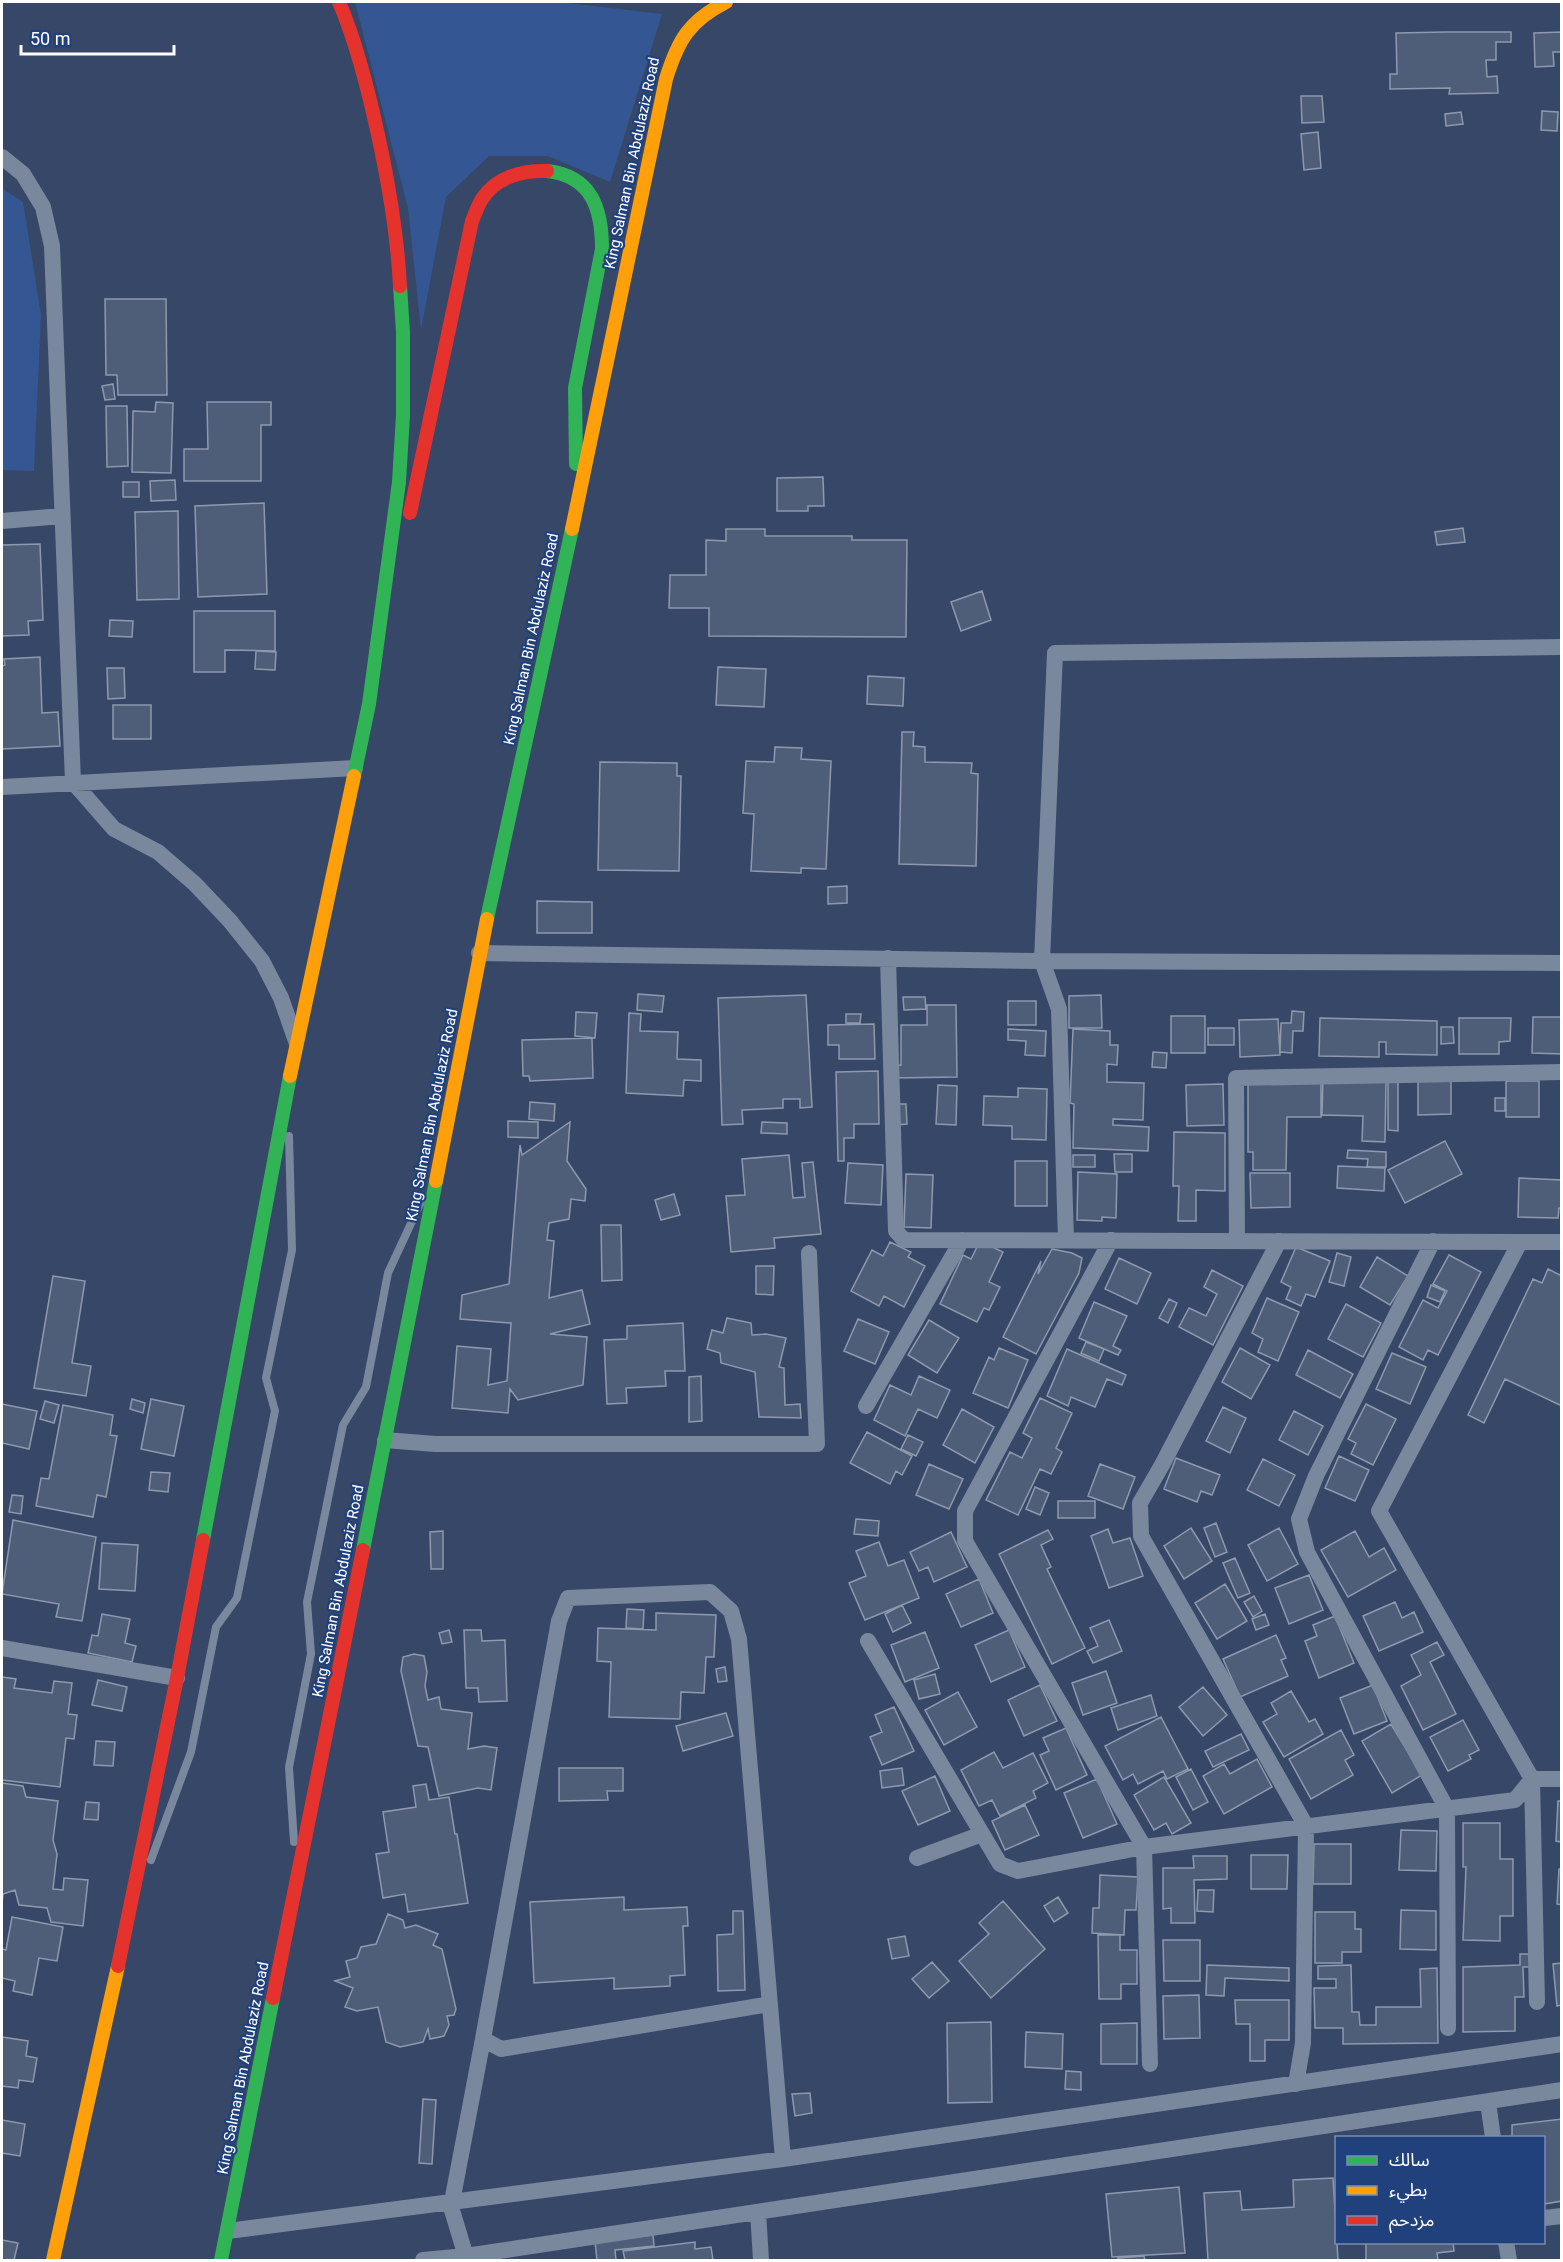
<svg xmlns="http://www.w3.org/2000/svg" width="1563" height="2262" font-family="Roboto,'Noto Sans Arabic',sans-serif">
<rect width="100%" height="100%" fill="#364767"/>
<path fill="#345793" d="M355,2H560L662,14L610,182L548,156H489L446,197L421,330L408,208Z
M3,189L23,202L41,315L34,471L2,470V191Z"/>
<path fill="#4f5e78" stroke="#8e99ad" stroke-width="1.5" d="M1446,32H1511V42H1496V60H1486L1487,77L1497,76L1498,93L1449,94L1450,88L1390,89V74H1397L1396,33Z
M1562,32V52H1553L1554,66L1535,67L1534,33Z
M1301,96H1322L1324,122L1302,123Z
M1542,111L1558,112L1557,131L1541,130Z
M1461,112L1463,124L1446,126L1445,114Z
M1318,132L1321,168L1304,170L1301,134Z
M105,299H166L167,395H118L117,375H106Z
M113,384L115,399L105,400L102,386Z
M156,402L173,403L171,473L132,472L133,411L155,412Z
M207,402H271V425H261V481H184V449H208Z
M106,406H127L128,466L107,467Z
M823,477L824,506H808V511H777V478Z
M175,480L176,500L151,501L150,481Z
M123,482H139V497H123Z
M264,503L267,594L198,597L195,506Z
M178,511L179,599L137,600L135,512Z
M1463,528L1465,542L1437,545L1435,532Z
M726,529H765V536H852V540H907L906,637L709,636V608H669L670,575H706V540L726,541Z
M40,544L43,620L28,621L29,635L2,636V545Z
M982,591L991,620L961,631L951,602Z
M194,611H275V651L225,650V672H194Z
M110,620L133,621L132,637L109,636Z
M256,651L276,652L275,670L255,669Z
M40,657L42,713L58,712L60,746L2,749V666L5,665L4,659Z
M718,667L766,669L764,707L716,705Z
M107,668H124L125,698L108,699Z
M868,676L904,678L903,706L867,704Z
M113,705H151V739H113Z
M902,732H914L913,746L925,747V762L972,763L971,773L978,774L976,866L899,864Z
M775,747L802,748L801,759L831,761L826,869L801,868V873L751,871L754,814L743,813L746,761L774,762Z
M600,762L677,763V776H681L679,871L598,870Z
M847,886V903L828,904V887Z
M537,901L592,902V933H537Z
M638,994L664,996L662,1012L637,1010Z
M806,995L812,1107L800,1108V1099H783V1108L742,1110L743,1124L722,1125L718,998Z
M1101,995L1102,1028H1069V996Z
M903,997H925L926,1009L904,1010Z
M1008,1001H1036V1025H1008Z
M927,1005H956L957,1077L894,1078V1065H901V1025H927Z
M1292,1011L1304,1012L1303,1031H1293L1292,1053L1280,1052L1281,1023H1291Z
M576,1012L597,1013L595,1038L575,1036Z
M629,1013L641,1014L640,1031L678,1032L677,1059L701,1060V1081L684,1080L683,1096L626,1093Z
M846,1014H861L860,1023H846Z
M1171,1016H1205V1053H1171Z
M1533,1017H1562V1054L1532,1053Z
M1320,1018L1437,1021V1055L1386,1054V1042H1379V1057L1319,1056Z
M1459,1018H1511L1510,1041L1499,1042V1054H1459Z
M1278,1019L1280,1055L1240,1057L1239,1020Z
M874,1024L875,1059H839V1045H828V1025Z
M1441,1027H1453L1454,1043L1441,1044Z
M1208,1028H1234V1045H1208Z
M1008,1029L1046,1031L1045,1056L1025,1055L1026,1041L1008,1040Z
M1073,1029L1110,1031V1045H1118L1117,1065L1107,1064V1082L1144,1083L1143,1120L1113,1119V1125L1149,1127L1148,1151L1073,1148L1074,1104L1070,1103Z
M592,1038L593,1078L530,1081L529,1076H523L522,1040Z
M1153,1052L1167,1053L1166,1068L1152,1067Z
M878,1071L879,1124H854V1138H844V1161H838L836,1072Z
M1323,1077L1386,1081L1385,1142L1362,1141L1363,1116L1322,1115Z
M1388,1079H1398V1131L1388,1130Z
M1321,1081V1117H1287L1286,1170H1253V1152H1248V1084Z
M1418,1081H1451V1114L1418,1115Z
M1506,1081H1539V1117H1506Z
M1223,1084L1224,1125L1187,1126L1186,1085Z
M938,1085L957,1086L956,1125L936,1124Z
M1018,1088L1047,1089L1046,1140L1012,1139V1126L983,1125L984,1096L1018,1097Z
M1495,1098H1505V1111H1495Z
M530,1102L555,1104L554,1121L529,1119Z
M896,1104H906L907,1124L897,1125Z
M508,1121L538,1122V1138L508,1137Z
M570,1122L567,1161L586,1189L585,1201L571,1199L569,1219L549,1223L547,1240L554,1241L549,1298L582,1290L590,1324L550,1334L587,1337L583,1385L518,1400L510,1389L508,1413L452,1408L457,1346L491,1349L488,1385L507,1381L511,1323L460,1319L462,1295L509,1284L520,1145L522,1155Z
M762,1122L787,1123V1134L761,1133Z
M1174,1132L1225,1133V1191L1196,1190V1221H1178L1179,1186H1173Z
M1445,1141L1462,1174L1405,1203L1388,1170Z
M1348,1150L1386,1152V1167H1367L1368,1159L1347,1158Z
M1114,1154H1132V1172H1115Z
M789,1155L793,1198L805,1197L802,1163L813,1162L821,1234L774,1238L775,1248L731,1252L726,1196L745,1195L742,1159Z
M1073,1155H1095V1167H1073Z
M1015,1161H1047V1206H1015Z
M848,1163L883,1165L881,1205L845,1203Z
M1338,1166L1385,1168L1384,1191L1337,1188Z
M1078,1172L1117,1174L1116,1218L1102,1217V1221L1077,1220Z
M1250,1173H1290V1207L1251,1208Z
M906,1174L933,1175L931,1228L904,1227Z
M1519,1178L1562,1180V1208H1559L1558,1218L1518,1217Z
M674,1194L680,1215L661,1220L655,1200Z
M601,1225H621L622,1280L602,1281Z
M980,1241L1003,1252L989,1282L1000,1287L989,1310L984,1308L977,1322L940,1304L963,1255L971,1259Z
M890,1242L911,1252L908,1257L925,1266L904,1307L884,1296L879,1306L851,1291L872,1250L883,1256Z
M1296,1247L1330,1261L1315,1297L1306,1294L1301,1306L1286,1299L1291,1287L1281,1282Z
M1052,1249L1072,1253L1082,1258L1079,1273L1036,1354L1003,1337L1041,1261L1038,1274Z
M1337,1253L1351,1257L1344,1286L1329,1282Z
M1449,1255L1481,1272L1438,1355L1428,1350L1423,1360L1399,1347L1423,1300L1438,1308L1447,1291L1433,1284Z
M1377,1257L1408,1276L1390,1305L1360,1287Z
M1119,1258L1151,1273L1137,1304L1105,1289Z
M756,1266H774L773,1295L756,1294Z
M1548,1269L1562,1276V1406L1505,1379L1484,1423L1468,1415L1533,1279L1542,1283Z
M1212,1270L1243,1286L1213,1345L1179,1327L1189,1308L1206,1316L1217,1294L1204,1287Z
M53,1276L85,1281L72,1363L91,1366L86,1396L34,1388Z
M1431,1285L1445,1291L1440,1302L1427,1297Z
M1267,1298L1299,1312L1278,1361L1258,1352L1263,1339L1252,1333Z
M1169,1299L1177,1303L1168,1323L1159,1318Z
M1094,1302L1127,1316L1113,1346L1121,1350L1118,1355L1079,1338Z
M1346,1304L1381,1323L1363,1357L1328,1339Z
M727,1318L751,1323L752,1335L766,1334L786,1338L779,1367L784,1368L785,1405L800,1404L801,1418L759,1417L755,1372L721,1363L720,1353L707,1349L712,1330L723,1333Z
M858,1319L889,1332L875,1364L844,1351Z
M929,1320L959,1338L937,1373L908,1355Z
M683,1323L685,1371H665L666,1386L626,1388L627,1403L607,1404L604,1340L627,1339V1326Z
M1086,1342L1104,1349L1099,1361L1081,1353Z
M999,1348L1028,1360L1008,1408L973,1393L989,1357L994,1360Z
M1240,1348L1270,1365L1251,1399L1222,1382Z
M1067,1349L1126,1375L1122,1385L1107,1379L1095,1407L1071,1397L1068,1406L1047,1396Z
M1308,1350L1353,1374L1340,1398L1296,1375Z
M1392,1353L1426,1367L1410,1404L1376,1389Z
M701,1376L702,1421L689,1422V1377Z
M919,1376L950,1390L937,1418L918,1409L905,1436L874,1420L890,1385L911,1395Z
M1040,1398L1072,1413L1056,1448L1062,1452L1051,1474L1040,1469L1018,1515L986,1500L1010,1452L1022,1458L1032,1438L1023,1433Z
M132,1399L145,1403L143,1413L130,1409Z
M151,1399L184,1406L174,1456L141,1449Z
M45,1401L59,1405L54,1423L40,1419Z
M2,1404L37,1411L29,1449L2,1443Z
M1366,1404L1396,1419L1373,1465L1351,1454L1356,1443L1348,1439Z
M63,1405L113,1415L110,1435L117,1436L106,1497L97,1495L93,1517L36,1506L41,1478L49,1479Z
M1223,1407L1246,1418L1230,1453L1206,1441Z
M962,1409L994,1427L975,1463L943,1445Z
M1294,1411L1323,1426L1308,1455L1279,1440Z
M867,1432L912,1456L902,1475L896,1471L890,1484L850,1463Z
M908,1435L923,1442L916,1456L901,1449Z
M1339,1456L1369,1470L1355,1501L1325,1488Z
M1176,1458L1220,1475L1212,1495L1201,1491L1197,1502L1164,1489Z
M1263,1459L1295,1475L1279,1506L1247,1490Z
M929,1464L963,1479L949,1509L916,1495Z
M1100,1464L1135,1477L1123,1509L1088,1496Z
M151,1472L170,1473L168,1492L149,1490Z
M1035,1487L1049,1493L1040,1515L1026,1509Z
M12,1495L23,1496L21,1514L9,1512Z
M1058,1501H1095V1518H1058Z
M856,1519L879,1521L878,1536L854,1534Z
M13,1520L96,1537L82,1621L56,1617L59,1604L2,1594Z
M1216,1523L1227,1552L1215,1557L1204,1528Z
M1191,1528L1212,1561L1184,1579L1164,1546Z
M1279,1528L1298,1564L1267,1581L1248,1545Z
M1108,1529L1113,1543L1130,1538L1143,1576L1109,1588L1091,1536Z
M1048,1530L1053,1539L1041,1545L1051,1567L1047,1569L1085,1648L1052,1664L999,1554Z
M443,1531V1569H431L430,1532Z
M1355,1531L1369,1557L1384,1548L1396,1570L1348,1597L1321,1550Z
M951,1532L967,1567L934,1582L928,1567L919,1571L910,1552Z
M879,1542L888,1566L904,1560L919,1598L865,1620L849,1583L866,1576L856,1551Z
M102,1543L138,1545L135,1591L99,1589Z
M1235,1558L1250,1593L1238,1598L1223,1563Z
M1309,1575L1323,1610L1289,1624L1275,1588Z
M979,1579L993,1613L961,1627L946,1594Z
M1225,1584L1247,1621L1217,1639L1195,1603Z
M1254,1596L1262,1611L1253,1617L1244,1602Z
M1395,1602L1402,1618L1414,1612L1423,1632L1379,1651L1363,1616Z
M902,1605L911,1623L893,1632L885,1614Z
M627,1609L644,1610L643,1629L626,1628Z
M656,1613L716,1615L714,1657H706L704,1693L681,1692L680,1719L609,1717L611,1662L597,1661L598,1628L656,1630Z
M102,1614L130,1619L125,1643L136,1646L132,1662L88,1653L92,1635L98,1636Z
M1265,1614L1269,1625L1256,1630L1252,1619Z
M1335,1616L1354,1663L1319,1678L1305,1641L1317,1636L1313,1625Z
M1109,1620L1122,1651L1093,1663L1087,1651L1098,1646L1090,1628Z
M449,1630L452,1642L442,1644L439,1633Z
M464,1630H481L482,1641L505,1640L507,1701L479,1702L478,1688H466Z
M1009,1630L1025,1667L991,1682L975,1645Z
M925,1632L939,1668L905,1682L891,1645Z
M1276,1635L1286,1658L1281,1660L1288,1676L1240,1697L1223,1659Z
M1437,1642L1444,1655L1430,1662L1456,1714L1423,1730L1401,1686L1421,1675L1411,1655Z
M414,1654L424,1656L427,1672L425,1686L428,1700L439,1697L441,1709L472,1713L468,1749L484,1746L497,1748L491,1790L478,1788L439,1796L428,1747L418,1746L401,1671L403,1657Z
M725,1667L727,1681L718,1682L716,1669Z
M1106,1671L1117,1703L1083,1715L1072,1683Z
M935,1674L940,1694L919,1699L914,1680Z
M2,1677L16,1679L14,1688L52,1693L54,1681L72,1683L68,1714L77,1715L74,1739L66,1738L60,1787L2,1780Z
M98,1680L127,1687L122,1711L92,1705Z
M1040,1685L1057,1721L1024,1736L1008,1700Z
M1373,1685L1387,1721L1354,1734L1340,1698Z
M1203,1687L1227,1715L1203,1736L1179,1707Z
M1291,1691L1309,1722L1315,1719L1323,1734L1284,1757L1263,1722L1277,1714L1271,1703Z
M958,1692L977,1727L944,1745L925,1710Z
M1151,1695L1157,1716L1118,1730L1111,1708Z
M894,1707L914,1751L882,1765L870,1737L882,1732L875,1715Z
M726,1713L733,1736L683,1751L676,1726Z
M1161,1717L1188,1769L1167,1779L1163,1771L1138,1784L1133,1774L1123,1780L1105,1746Z
M1463,1720L1479,1750L1469,1755L1471,1759L1448,1771L1430,1737Z
M1391,1724L1422,1775L1392,1793L1362,1741Z
M1066,1728L1087,1775L1056,1790L1040,1755L1049,1751L1043,1738Z
M1341,1730L1354,1755L1345,1760L1353,1775L1311,1799L1289,1759Z
M1241,1734L1249,1750L1213,1767L1205,1751Z
M96,1741L115,1742L113,1766L94,1765Z
M994,1752L1003,1768L1033,1753L1048,1783L1033,1791L1036,1798L1000,1816L992,1800L979,1806L961,1770Z
M1257,1759L1272,1787L1224,1814L1203,1776L1224,1764L1230,1774Z
M559,1768H623V1791H607L608,1800L559,1801Z
M902,1768L904,1785L882,1788L880,1771Z
M1191,1769L1208,1802L1193,1810L1176,1777Z
M935,1776L950,1811L918,1825L902,1791Z
M1164,1777L1191,1823L1172,1834L1166,1823L1154,1830L1134,1795Z
M1097,1779L1117,1824L1083,1838L1064,1793Z
M2,1783L23,1786L26,1797L58,1801L53,1840L57,1854L53,1889L63,1890L64,1878L88,1880L83,1926L51,1922L47,1908L19,1905L15,1890L3,1894L2,1904Z
M426,1784L429,1800L449,1797L455,1834H457L468,1903L408,1912L405,1894L383,1898L376,1854L389,1852L383,1812L416,1807L413,1786Z
M1558,1801H1562V1842L1556,1841Z
M86,1802L99,1803L98,1820L84,1819Z
M1025,1805L1039,1835L1005,1850L992,1821Z
M1463,1823H1500V1859H1513V1916H1500V1941L1463,1940L1466,1867H1463Z
M1401,1830L1437,1831L1436,1871L1399,1870Z
M1314,1844H1351V1884H1313Z
M1251,1855H1288L1287,1889H1251Z
M1193,1856H1227V1879L1194,1880L1195,1923H1171V1908L1163,1909V1868H1194Z
M1559,1869H1562V1905L1557,1904Z
M1100,1875L1138,1877L1136,1910H1125L1124,1935L1092,1933L1093,1908H1099Z
M1198,1890H1214L1213,1912L1197,1911Z
M624,1897V1910L687,1907L688,1926H683L685,1975L670,1976V1986L614,1989V1978L534,1983L530,1902Z
M1058,1897L1068,1913L1054,1922L1044,1906Z
M1003,1901L1045,1949L991,1998L959,1961L989,1934L979,1923Z
M1401,1910L1436,1911V1950L1400,1949Z
M733,1911H743L745,1990L718,1991L717,1935L733,1934Z
M1315,1912H1355V1929H1361V1952H1342V1963H1315Z
M388,1914L403,1920L405,1928L416,1925L438,1934L433,1945L442,1949L456,2009L454,2015L447,2016L449,2025L444,2036L430,2039L428,2029L423,2042L400,2047L386,2042L378,2007L357,2011L345,2007L353,1988L335,1981L350,1977L346,1961L357,1958L361,1947L376,1944Z
M12,1917L63,1927L57,1961L39,1958L32,1995L13,1991L15,1981L2,1978V1949L6,1950Z
M1098,1935H1120V1950H1137V1984H1121V1999H1099Z
M905,1936L909,1956L892,1959L888,1939Z
M1163,1940H1200V1981H1164Z
M1520,1954H1530V1967H1523L1524,1997H1515V2031L1463,2032V1967L1520,1965Z
M932,1962L949,1981L929,1998L912,1979Z
M1562,1963V2005L1557,2006L1553,1964Z
M1207,1965L1289,1968V1981L1225,1978L1224,1996L1206,1995Z
M1351,1965L1352,2012H1359L1360,2025H1376V2007H1421L1420,1969L1437,1968L1438,2043L1343,2044V2028H1315L1314,1988H1336V1979H1318V1966Z
M1199,1995L1200,2038L1164,2039L1163,1996Z
M1235,2000H1289V2040H1265V2061H1250V2024H1236Z
M991,2022L992,2102L948,2103L947,2023Z
M1137,2023V2064H1101V2024Z
M1026,2032L1063,2034L1062,2069L1025,2067Z
M2,2037L28,2041L26,2056L37,2058L33,2082L19,2080L18,2088L2,2086Z
M1066,2071L1081,2072V2090L1065,2089Z
M810,2093L812,2113L795,2116L792,2094Z
M423,2099L436,2100L432,2164L419,2163Z
M1562,2119V2201L1544,2204V2138H1512V2125Z
M2,2120L25,2124L20,2156L2,2153Z
M1333,2178L1338,2260H1208L1204,2193L1240,2191L1242,2210L1294,2207L1293,2180Z
M1179,2187L1185,2253L1112,2257L1106,2194Z
M653,2235L654,2246L615,2250L616,2260H597L595,2242Z
M2,2240L18,2243L14,2260H2Z
M695,2242V2249L711,2247L713,2260H625L623,2251Z
M1366,2242H1453L1454,2251L1437,2253L1438,2260H1366Z
M1144,2256L1145,2260H1118V2258Z"/>
<g fill="none" stroke-linecap="round" stroke-linejoin="round">
<path stroke="#7a889e" stroke-width="8" d="M294,1842L289,1767L311,1654L307,1602L343,1425L366,1387L388,1273L421,1202
M151,1860L191,1752L216,1627L237,1598L275,1411L266,1378L292,1250L289,1136"/>
<path stroke="#7a889e" stroke-width="16" d="M2,157L23,174L43,207L52,246L73,782L114,829L158,852L195,884L230,921L262,961L281,998L296,1041
M2,521L62,516
M2,787L355,768
M479,953L1042,961L1562,963
M888,958L896,1231L904,1240L1520,1242
M1066,1240L1059,1009L1042,961L1055,653L1562,647
M1111,1240L965,1511V1541L1144,1847L1515,1800L1532,1779
M1237,1241L1236,1078L1562,1072
M1279,1241L1162,1465L1140,1503L1141,1536L1306,1826L1303,2043L1296,2084
M1433,1241L1316,1476L1299,1519L1307,1552L1447,1809L1448,2028
M1562,1242H1520L1379,1511L1532,1779H1562
M866,1406L962,1240
M385,1440L435,1444H817L809,1253
M868,1641L1000,1864L1018,1871L1144,1847L1150,2064
M2,1648L177,1678
M1532,1779L1537,2002
M917,1858L982,1834
M770,2004L501,2049L483,2039L559,1621L568,1598L710,1592L731,1611L739,1639L783,2159
M1488,2102L1493,2138
M758,2212L761,2260
M1544,2218L1562,2216
M228,2231L783,2159L1562,2044
M1506,2242L1509,2260
M423,2260L466,2256L1562,2090
M467,2260L451,2207L483,2039"/>
<path stroke="#30b455" stroke-width="14" d="M547,171C592,176 602,209 602,249L575,388L576,464
M354,776L369,704L399,482L403,415V332L400,286
M487,919L572,529
M203,1540L290,1076
M363,1550L436,1181
M221,2260L273,1998"/>
<path stroke="#ff9f0a" stroke-width="14" d="M572,529L666,79C678,40 689,21 726,2
M290,1076L354,776
M436,1181L487,919
M53,2260L118,1966"/>
<path stroke="#e5322d" stroke-width="14" d="M339,2C355,39 365,78 374,117C387,173 397,229 400,286
M410,513L472,221C475,214 478,205 482,199C496,177 523,170 547,171
M118,1966L177,1678L203,1540
M273,1998L363,1550"/>
</g>
<g text-anchor="middle" dominant-baseline="central" stroke-width="4.5" stroke-linejoin="round" paint-order="stroke">
<g font-size="15" fill="#fff" stroke="#21417c">
<text transform="translate(632 163) rotate(-78)">King Salman Bin Abdulaziz Road</text>
<text transform="translate(531 639) rotate(-78)">King Salman Bin Abdulaziz Road</text>
<text transform="translate(432 1115) rotate(-79)">King Salman Bin Abdulaziz Road</text>
<text transform="translate(338 1591) rotate(-79)">King Salman Bin Abdulaziz Road</text>
<text transform="translate(243 2068) rotate(-79)">King Salman Bin Abdulaziz Road</text>
</g>
</g>
<rect width="1563" height="2262" fill="none" stroke="#ffffff" stroke-width="6"/>
<rect x="1335" y="2136" width="210" height="108" fill="#21417c" stroke="#7a8db0" stroke-width="1.5"/>
<rect x="1347" y="2156" width="30" height="9" fill="#30b455" stroke="#7a8db0" stroke-width="1.5"/>
<text x="1389" y="2166" font-size="18" fill="#ffffff">سالك</text>
<rect x="1347" y="2186" width="30" height="9" fill="#ff9f0a" stroke="#7a8db0" stroke-width="1.5"/>
<text x="1389" y="2196" font-size="18" fill="#ffffff">بطيء</text>
<rect x="1347" y="2216" width="30" height="9" fill="#e5322d" stroke="#7a8db0" stroke-width="1.5"/>
<text x="1389" y="2226" font-size="18" fill="#ffffff">مزدحم</text>
<path d="M21 45v9h153v-9" fill="none" stroke="#ffffff" stroke-width="3"/>
<text x="30" y="45" font-size="18" fill="#ffffff" stroke="#21417c" stroke-width="4.5" paint-order="stroke">50 m</text>
</svg>
